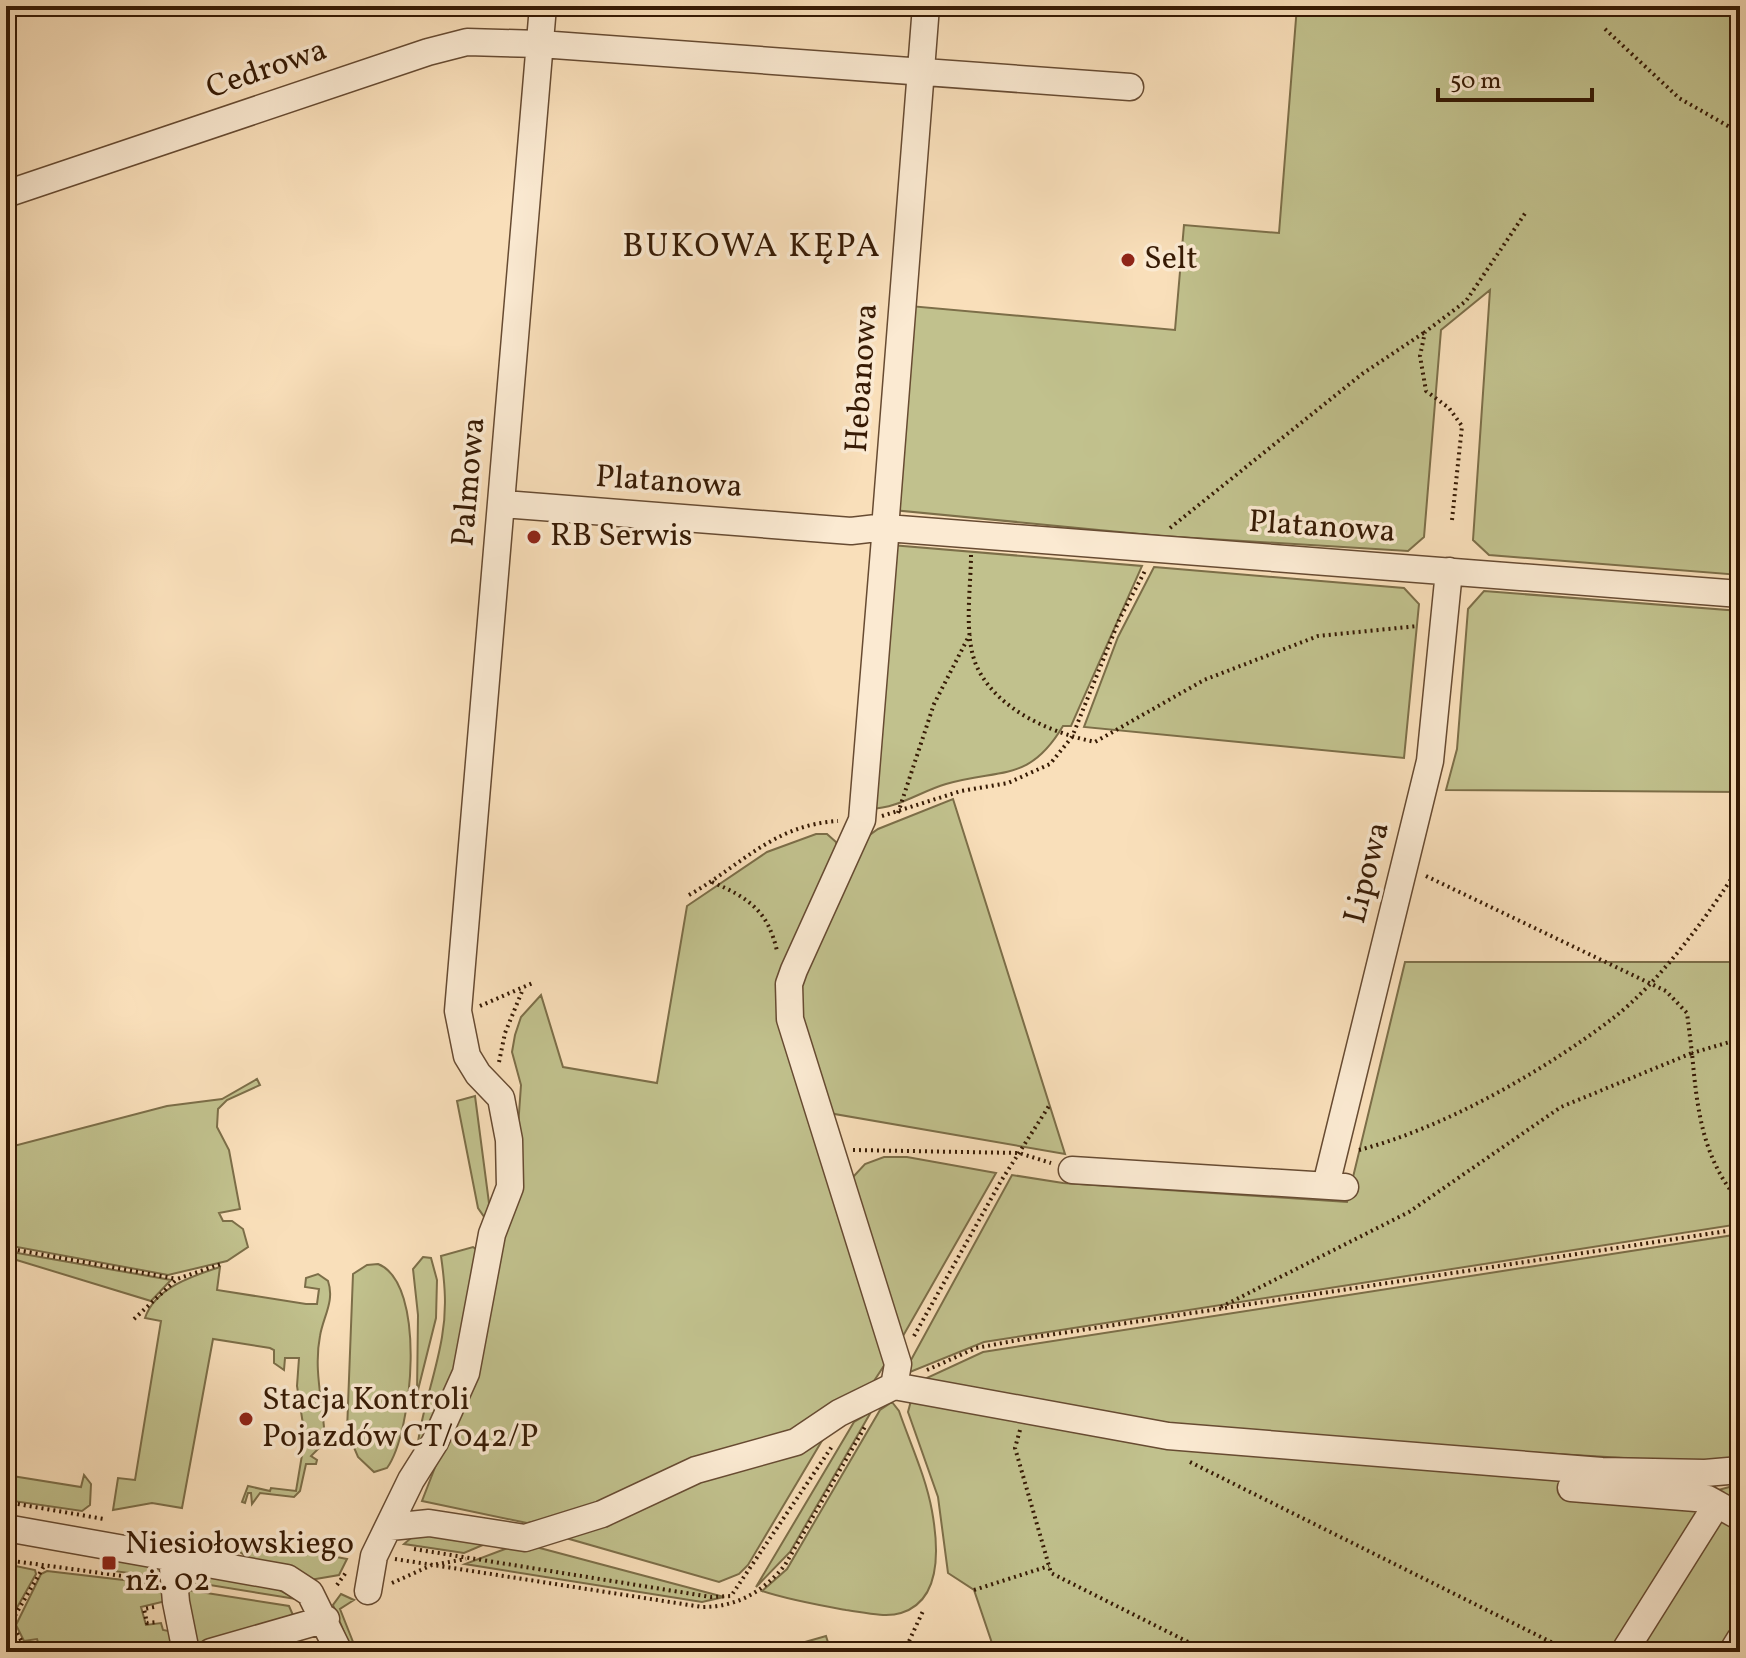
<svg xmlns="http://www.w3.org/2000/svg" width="1746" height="1658" font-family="Vollkorn,serif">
<rect width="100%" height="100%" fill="#f9dfba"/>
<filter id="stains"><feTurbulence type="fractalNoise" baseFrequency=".0025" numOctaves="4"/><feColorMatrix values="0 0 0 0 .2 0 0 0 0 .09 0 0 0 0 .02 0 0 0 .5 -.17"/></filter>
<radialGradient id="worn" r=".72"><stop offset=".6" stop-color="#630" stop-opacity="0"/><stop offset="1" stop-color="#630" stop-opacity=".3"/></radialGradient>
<path fill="#c1c18d" stroke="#7c6e48" stroke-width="2" d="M1297,6H1740V575L1489,555L1473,540L1490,290L1441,330L1424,537L1408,551L1161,536L893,510L910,306L1175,330L1184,225L1279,233Z
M891,545L1142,566L1071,726H1063C1029,783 1001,768 946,784C919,792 899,808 870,809Z
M1154,567L1404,588L1419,604L1404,758L1084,727L1118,637Z
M1484,591L1740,611V792L1446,790L1457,749L1468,609Z
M953,799L1065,1154L829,1113L794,1003L860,842L878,829Z
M816,834H827L836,842L838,851L787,968L889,1358L872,1384L806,1426L573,1514L527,1523L422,1501L439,1457L516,1155L521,1085L512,1052L515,1035L521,1017L541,995L563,1067L657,1083L687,906L767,852Z
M1405,962H1740V1203H1736L1740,1209V1224L984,1342L910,1372L905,1371L1012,1175L1063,1183L1347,1202Z
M257,1079L260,1085L227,1100L218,1109L217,1127L229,1150L240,1209L219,1213L223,1221H232L243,1229L248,1247L227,1261L168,1275L6,1245V1148L167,1106L222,1099Z
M475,1096L489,1203L487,1221L478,1208L457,1101Z
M884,1157H907L996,1173L899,1343L853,1177L865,1164Z
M1740,1234V1465L1170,1431L918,1382L983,1352Z
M473,1247L477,1250L464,1344L416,1460C419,1417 435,1379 442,1337C447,1309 445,1284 441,1256Z
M6,1251L171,1280L151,1301L10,1258L6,1268Z
M423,1257L431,1258L437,1280L436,1318L417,1394L418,1315L413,1269Z
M378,1264C427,1283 413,1432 387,1468L374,1472L358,1457L347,1431L353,1274L367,1265Z
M220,1267L217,1290L306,1304H317L319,1289L305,1287L306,1278L318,1274L328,1281C335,1301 323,1317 320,1336C313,1371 324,1407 325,1442L311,1456L317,1460L316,1464H306L300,1491L294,1497L260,1493L252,1504L251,1493H248L245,1503L242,1502L248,1486L270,1491L271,1488L296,1491L305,1437L297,1386L299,1358H285L284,1370L274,1363V1350L270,1348L213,1339L182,1508L152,1503L113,1510L118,1478L135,1480L161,1321L145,1318C155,1288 192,1276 220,1267Z
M912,1397L1166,1445L1704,1494L1740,1484V1619L1719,1652H995L974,1590L948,1573L938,1497L908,1412Z
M892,1402L899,1411C910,1443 926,1477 932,1511C938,1544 943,1600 901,1613C885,1618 862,1612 846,1610C818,1605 789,1600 762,1591L787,1569L880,1410Z
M871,1412L790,1552L756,1587L854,1422Z
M826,1434L748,1565L739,1574L719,1582L559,1536Z
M6,1475L81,1487L84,1475L91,1484L90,1505L82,1511L6,1500Z
M418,1532L497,1539L464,1553L404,1544Z
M239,1538L347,1559L339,1575L310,1580L253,1561L237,1550Z
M521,1543L724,1597L702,1602L465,1564Z
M107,1557L160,1566L167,1578L106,1570Z
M6,1564L35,1570L36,1574L6,1627Z
M184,1570L274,1587L296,1599L179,1580Z
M47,1571L166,1585V1601L141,1607L146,1625L161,1623L163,1630L174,1632L177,1652H41L37,1639L24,1641L16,1625L41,1574Z
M181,1589L289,1606L296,1622L197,1647Z
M341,1594L354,1600L340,1609L357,1652H352L333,1605Z
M826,1636L831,1652H770Z"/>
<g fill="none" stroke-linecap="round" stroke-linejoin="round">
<g stroke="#674b32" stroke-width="29">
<path id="minor" d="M6,194L428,52L467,42L540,44L1130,87
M503,504L851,531L877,528
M886,516L926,6
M899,529L1740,594
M885,538L862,820L794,970L789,984L790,1019L898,1364L894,1386
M1072,1170L1345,1187
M1326,1185L1430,761L1449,571
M1571,1488L1708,1499L1717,1504L1624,1652
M1717,1504L1740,1517
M390,1527L429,1523L525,1538L602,1514L696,1470L796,1442L839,1413L894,1386L1168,1436L1602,1471L1705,1473L1740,1470
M6,1528L287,1578L310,1593L339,1652
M172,1556L176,1602L186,1652
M368,1591L374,1556L411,1480L435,1442L466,1373L492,1234L510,1187L509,1140L501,1098L478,1074L467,1056L458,1011L543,6
M211,1652L326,1619
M1732,1652L1740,1639"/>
</g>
<path stroke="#361a04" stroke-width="4" stroke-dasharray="2 4" stroke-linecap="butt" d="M1605,29L1679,98L1740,133
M1452,520L1462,426L1449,408L1426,391L1420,356L1425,332L1466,301L1526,212
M1170,528L1362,374L1425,332
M971,555C971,588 963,636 977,667C998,711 1052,733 1095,742L1204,680L1318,636L1418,626
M898,813L934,704L970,634
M882,816L961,791L1008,783L1050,764L1072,737L1120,618L1146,569
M1426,876L1666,991L1687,1013L1692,1053L1740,1039
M712,882C749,898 768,911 777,951
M689,895C742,865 773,825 838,821
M480,1006L535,982
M499,1062L505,1033L523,989
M853,1150L1019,1153L1051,1163
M1359,1150C1444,1128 1542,1072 1612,1019C1658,984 1709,915 1740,865
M6,1248L177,1279
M1221,1307L1409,1212L1561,1107L1692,1053C1697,1108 1702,1159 1740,1202
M134,1319L177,1279L221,1264
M914,1336L1001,1181L1049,1106
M927,1370L976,1348L1029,1338L1740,1229
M1020,1430L1015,1448L1051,1573L1208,1652
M6,1441L8,1442
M1190,1462L1571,1652
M6,1502L104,1519
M414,1549L711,1597L731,1596L833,1445
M395,1559L702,1607C737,1607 763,1592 785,1565L866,1425
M6,1560L152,1580
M392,1583L432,1565L466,1559
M337,1585L347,1571
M974,1590L1049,1566
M154,1607L144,1609L147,1623L158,1622
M11,1623L28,1652
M6,1631L44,1566
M28,1651L37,1648
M904,1652L923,1611"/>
<use href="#minor" stroke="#fbead2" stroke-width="26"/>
</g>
<g fill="#8f2418" stroke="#fbead2" stroke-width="3">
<circle cx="1128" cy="260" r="8"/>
<circle cx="534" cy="537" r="8"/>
<circle cx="246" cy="1419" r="8"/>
<rect x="101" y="1555" width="16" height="16" rx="4"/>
</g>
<g text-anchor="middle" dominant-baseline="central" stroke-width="7" stroke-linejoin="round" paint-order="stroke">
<g font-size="32" fill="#361a04" stroke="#fbead2">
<text transform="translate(267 70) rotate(-19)">Cedrowa</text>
<text transform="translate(863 378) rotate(-86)">Hebanowa</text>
<text transform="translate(470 482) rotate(-85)">Palmowa</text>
<text transform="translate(669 483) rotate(4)">Platanowa</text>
<text transform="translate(1322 528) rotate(4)">Platanowa</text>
<text transform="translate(1368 873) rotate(-76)">Lipowa</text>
</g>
<g font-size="32" fill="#361a04" stroke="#fbead2" text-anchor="start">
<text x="1144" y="260">Selt</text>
<text x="550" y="537">RB Serwis</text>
<text x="262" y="1401">Stacja Kontroli<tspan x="262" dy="37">Pojazdów CT/042/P</tspan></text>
<text x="125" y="1545">Niesiołowskiego<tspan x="125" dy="37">nż. 02</tspan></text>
</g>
<g font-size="34" letter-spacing="2" fill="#361a04" stroke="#fbead2">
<text x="752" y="247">BUKOWA KĘPA</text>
</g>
</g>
<rect width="1746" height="1658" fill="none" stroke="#f9dfba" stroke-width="32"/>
<rect x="8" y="8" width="1730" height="1642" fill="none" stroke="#361a04" stroke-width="4"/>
<rect x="16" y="16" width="1714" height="1626" fill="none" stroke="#361a04" stroke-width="2"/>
<path d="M1438 88v12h154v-12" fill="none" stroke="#361a04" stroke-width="4"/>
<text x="1450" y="88" font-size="24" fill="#361a04" stroke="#fbead2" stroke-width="6" paint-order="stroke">50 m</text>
<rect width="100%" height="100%" filter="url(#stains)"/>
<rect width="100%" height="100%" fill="url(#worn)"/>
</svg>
